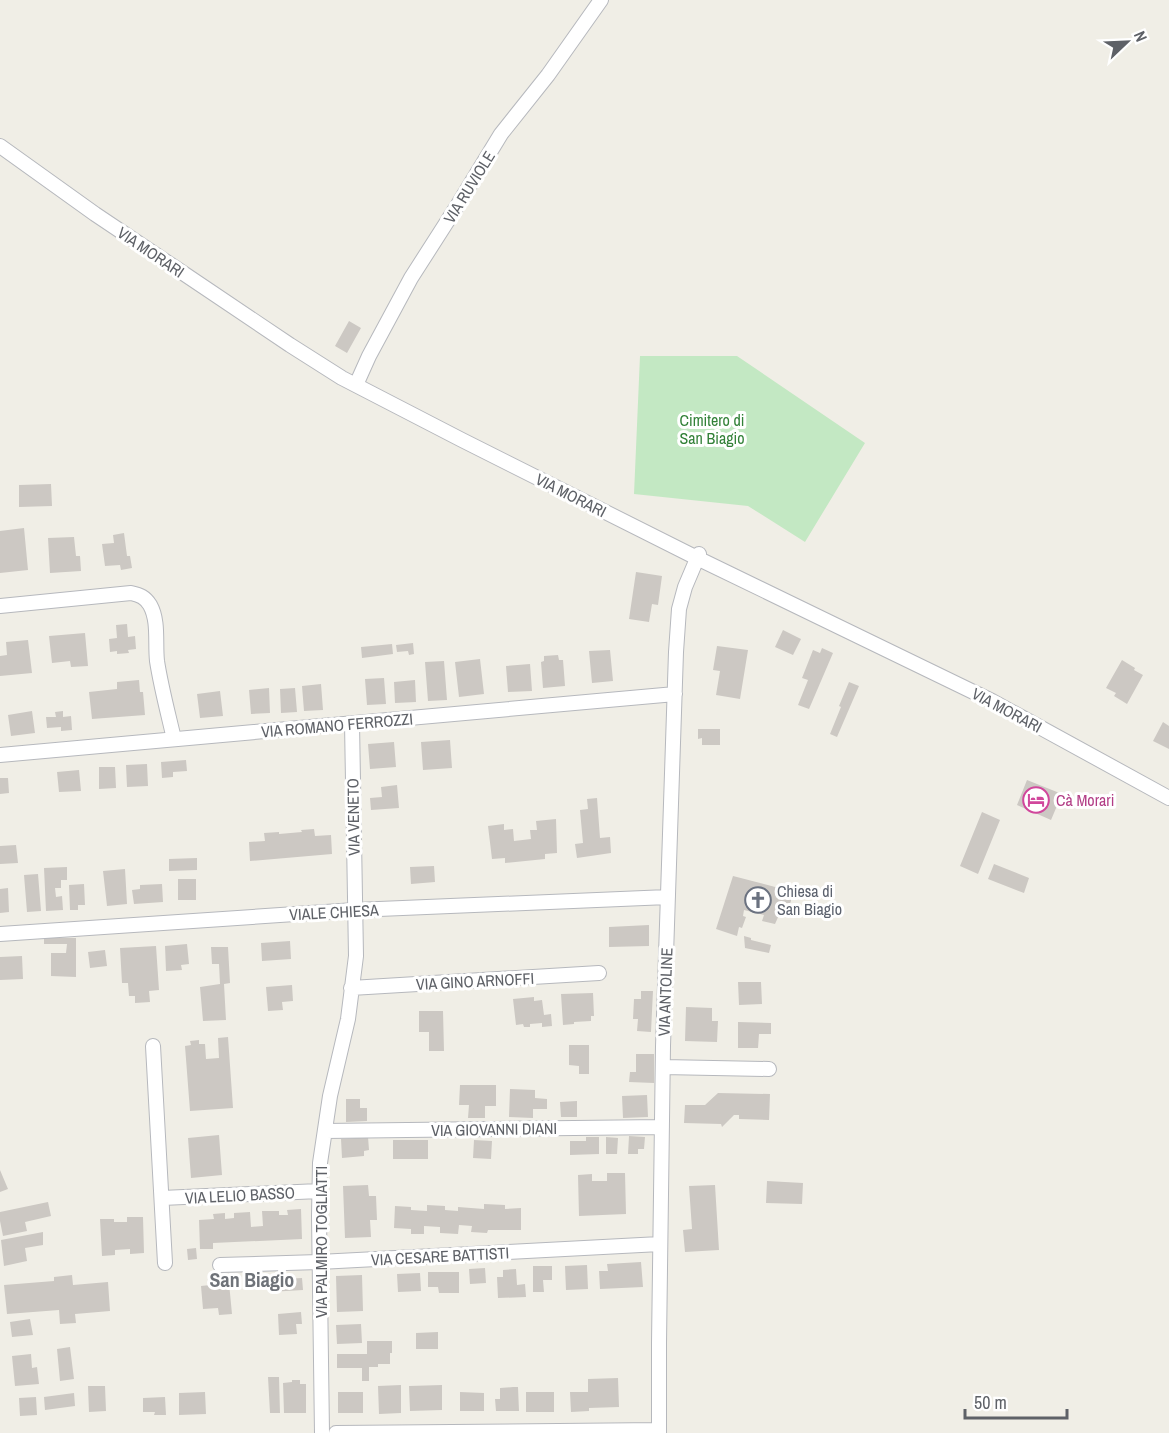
<svg xmlns="http://www.w3.org/2000/svg" width="1169" height="1433" font-family="'Archivo Narrow',sans-serif">
<rect width="100%" height="100%" fill="#f0eee6"/>
<path fill="#c3e8c3" d="M640,356H737L865,443L805,542L748,506L634,494Z"/>
<path fill="#ccc8c3" d="M349,321L361,328L347,353L335,346Z
M51,484L52,506L19,507V485Z
M24,528L28,570L0,573V531Z
M124,533L127,556H130L132,568L121,570L120,565L105,566L102,544L114,543L113,535Z
M74,537L76,556H80L81,571L50,573L48,538Z
M636,572L662,576L658,605L652,604L649,622L629,619Z
M127,624L128,637L135,636L136,649L128,650L129,653L117,654V651L110,652L109,639L117,638L116,625Z
M783,630L801,639L793,655L775,647Z
M85,633L88,666L71,667L70,661L52,663L49,636Z
M28,640L32,673L0,676V656L7,655L6,642Z
M413,643L414,654L409,655L408,651L397,652L396,645Z
M392,644L393,654L362,658L361,647Z
M717,646L748,650L740,699L716,695L720,671L713,670Z
M822,648L833,653L809,709L798,705L808,680L802,678L813,650L820,653Z
M610,650L613,681L592,683L589,651Z
M558,655L559,660H563L565,686L543,688L541,662L544,661V656Z
M480,659L484,694L459,697L455,662Z
M1122,660L1135,668L1134,670L1143,675L1127,704L1114,696L1116,693L1106,688Z
M444,661L447,700L428,701L425,662Z
M530,664L532,691L508,692L506,666Z
M384,678L386,704L367,705L365,679Z
M139,680L140,692H143L145,715L92,719L89,692L117,689V682Z
M415,680L416,702L395,703L394,682Z
M849,682L859,686L837,737L830,734L841,707L839,706Z
M321,684L323,710L304,711L302,686Z
M269,688L270,713L251,714L249,690Z
M295,688L297,712L281,713L280,689Z
M220,691L223,716L200,718L197,694Z
M32,711L35,733L11,736L8,715Z
M63,711V717L71,716L72,730L61,731V727L47,728L46,717H56L55,712Z
M1163,722L1169,726V749L1153,741Z
M698,729H720V745H702V738L698,739Z
M450,740L452,768L423,770L421,742Z
M394,742L396,767L370,769L368,744Z
M186,760L187,771L173,772V777L162,778L161,762Z
M147,764L148,786L127,787L126,765Z
M99,767H115L116,788L99,789Z
M79,770L81,791L59,792L57,772Z
M0,778H8L9,793L0,794Z
M1027,780L1062,794L1051,820L1017,805Z
M397,785L399,808L371,810L370,798L382,797L381,787Z
M597,798L600,838L610,837L611,853L577,858L575,844L583,843L580,810L588,809L587,799Z
M982,812L1000,820L978,874L960,866Z
M556,819L557,853L545,854V859L505,863V858L492,859L488,826L504,824V830L513,829L514,841L531,839L530,830H537L536,821Z
M314,829L315,836L331,835L332,854L250,861L249,842L265,841L264,833L279,832V834L302,832L301,830Z
M16,845L18,863L0,864V846Z
M197,858V870L169,871V859Z
M994,864L1029,878L1024,893L988,879Z
M434,866L435,882L411,884L410,867Z
M67,867V880H61V888H55L56,897L62,896L63,910L46,911L44,868Z
M125,869L127,904L107,906L103,871Z
M38,874L41,911L27,912L24,875Z
M733,876L779,888L778,891L785,893L791,897V901L789,906L787,910L779,915L775,924L762,921L764,915L744,910L743,916L746,917L742,928L739,927L737,936L716,929Z
M178,879H196V900H178Z
M84,884L85,905H78V910H70L69,885Z
M162,884L163,902L134,904L132,890L140,889V885Z
M8,888L9,912L0,913V889Z
M649,925V946L609,947V927Z
M744,936L751,938V940L771,945L769,953L745,948Z
M44,938H76V977L51,976V953H66L67,944H44Z
M290,941L291,959L262,961L261,943Z
M187,944L189,964L181,965L182,970L166,971L165,946Z
M156,946L159,990L149,991L150,1002L135,1003V996H129L128,983H122L120,948Z
M211,947H228L230,983L224,984L226,1020L203,1021L200,987L220,984L219,964H212Z
M105,950L107,966L90,968L88,952Z
M22,956L23,979L0,980V957Z
M738,982H761L762,1004L739,1005Z
M292,985L293,1001L282,1002L283,1010L268,1011L266,987Z
M641,991H653L651,1032L637,1031L638,1019H633L634,999H641Z
M593,993L594,1016H591V1021L574,1022V1024L563,1025L561,994Z
M534,997V1001L542,1000L544,1015L551,1014L552,1026L542,1027V1023L530,1024V1027H524L523,1024L516,1025L513,999Z
M686,1007L712,1008V1021H718L717,1042L685,1041Z
M419,1011H443L444,1051H429V1032H419Z
M738,1022L771,1023V1034H759L758,1048H738Z
M228,1037L233,1108L190,1111L185,1046L191,1045L190,1041L199,1040V1044H205L206,1059L219,1058L218,1038Z
M569,1045H589V1074H579V1066L569,1065Z
M636,1054H654V1083L629,1082L630,1072H636Z
M460,1085H496V1106H485V1118H468L469,1105H459Z
M510,1089L535,1090V1098L547,1099V1109H533V1118L509,1117Z
M718,1093L770,1094L769,1120L739,1119V1115H734L722,1127L721,1124L684,1123L685,1105H705Z
M647,1095L648,1117L623,1118L622,1096Z
M346,1099H360V1108H367V1121L346,1122Z
M577,1101V1117H561L560,1102Z
M219,1135L222,1175L191,1178L188,1138Z
M629,1136L645,1137L644,1149H638V1154H628Z
M368,1137L369,1150L364,1151V1156L342,1158L341,1139Z
M586,1137H599V1154L570,1155V1141H586Z
M606,1137L618,1138L617,1154H606Z
M393,1140H428V1159H393Z
M474,1140L492,1141L491,1159L473,1158Z
M0,1170L8,1189L0,1192Z
M607,1173H625L626,1214L579,1216L578,1175L592,1174V1181H607Z
M767,1181L803,1183L802,1204L766,1203Z
M368,1185L369,1196H376L377,1220H370L371,1237L345,1238L343,1186Z
M715,1185L719,1250L685,1252L683,1230L692,1229L689,1186Z
M48,1202L51,1216L25,1222L27,1231L3,1236L0,1221V1212Z
M484,1204L505,1205V1209L521,1208V1230H488L487,1233L471,1232L472,1226L459,1225L458,1234L440,1233V1227L424,1226V1234H411V1229L394,1228L395,1206L411,1207V1210L427,1211V1205L445,1206V1210L458,1211V1207L484,1209Z
M301,1209L302,1239L213,1243V1249H200L199,1220L214,1219L213,1214L225,1213V1219L234,1218V1213L250,1212L251,1227L263,1226L262,1211H279V1215H288L287,1210Z
M127,1217H143L144,1253L130,1254V1249L115,1250V1255L102,1256L100,1219H114V1222H127Z
M43,1232V1245L25,1248L27,1261L4,1266L1,1240Z
M196,1248L197,1259L188,1260L187,1249Z
M641,1262L643,1287L600,1289L599,1271H608L607,1264Z
M587,1265L588,1289L566,1290L565,1266Z
M533,1266H552V1280H543L544,1292H533Z
M485,1268L486,1283L470,1284L469,1269Z
M516,1269L517,1285L525,1284L526,1297L498,1298L497,1277H503V1270Z
M428,1272H459V1293H439L438,1287H428Z
M420,1273L421,1291L398,1292L397,1274Z
M72,1275L73,1285L108,1282L110,1311L75,1314L76,1323L60,1324L59,1310L7,1314L4,1285L54,1281V1277Z
M362,1275L363,1311L337,1312L336,1276Z
M302,1278L303,1290L269,1292L268,1280Z
M229,1283L232,1314L219,1315L218,1308L203,1309L201,1286Z
M301,1312L302,1324H296L297,1334L279,1335L278,1314Z
M30,1319L33,1335L12,1337L10,1322Z
M361,1324L362,1343L337,1344L336,1325Z
M438,1332V1349H416V1333Z
M367,1341H392V1353H390V1364H378V1367H369V1381H362V1368H337V1354H367Z
M70,1347L74,1379L60,1381L57,1349Z
M31,1354L32,1368L37,1367L39,1384L15,1386L12,1356Z
M268,1377H279L280,1413H270Z
M618,1378L619,1407L589,1408V1411L571,1412L570,1392H588V1379Z
M292,1380H300V1384H306V1413H284L283,1383L292,1382Z
M401,1385V1413L379,1414L378,1386Z
M442,1385V1410L410,1411L409,1386Z
M88,1386H105L106,1411L89,1412Z
M513,1387H518L519,1411H496L495,1399H500V1388Z
M205,1392L206,1414L179,1415V1393Z
M338,1392H363V1413H338Z
M460,1392L484,1393V1411H460Z
M526,1392H554V1412H526Z
M74,1393L75,1406L45,1410L44,1397Z
M36,1397L37,1415L20,1416L19,1398Z
M165,1397L166,1415H154L155,1412H143V1398Z"/>
<g fill="none" stroke-linecap="round" stroke-linejoin="round">
<g stroke="#b6b8bd" stroke-width="16">
<path id="minor" d="M0,146L95,214L186,275L290,345L342,378L462,440L697,558L992,701L1169,798
M356,385L369,356L411,278L459,203L501,134L548,75L601,0
M0,606L131,593C140,595 145,597 150,605C159,621 155,643 157,661C161,687 168,713 174,739
M0,755L675,694
M0,934L355,910L668,897
M351,988L599,973
M153,1046L165,1263
M663,1067L769,1069
M325,1131L662,1127
M162,1198L319,1191
M220,1265L319,1262L660,1244
M322,1433L319,1216L320,1163L330,1096L348,1019L356,956L352,723
M336,1433L659,1430
M659,1433V1343L663,1046L676,652L679,609L685,587L699,554"/>
</g>
<use href="#minor" stroke="#fff" stroke-width="14"/>
</g>
<defs>
<g id="hotel-ring" transform="scale(1.35)"><circle r="9.5" fill="#fff" stroke="#d1479c" stroke-width="1.5"/><path d="M-6-4.5h1.5V1H6V5H4.5V3h-9V5H-6ZM-4 0a1.8 1.8 0 1 1 3.6 0ZM.5 0V-2.5h3Q6-2.5 6 0Z" fill="#d1479c"/></g>
<g id="church-ring" transform="scale(1.35)"><circle r="9.5" fill="#fff" stroke="#6b7280" stroke-width="1.5"/><path d="M-1.2-6h2.4v3.5h3.3v2.4h-3.3V6h-2.4V-.1h-3.3v-2.4h3.3Z" fill="#6b7280"/></g>
</defs>
<g fill-rule="evenodd">
<use href="#hotel-ring" x="1036" y="800"/>
<use href="#church-ring" x="758" y="900"/>
</g>
<g text-anchor="middle" dominant-baseline="central" stroke-width="6" stroke-linejoin="round" paint-order="stroke">
<g font-size="16" fill="#5e6167" stroke="#fff">
<text transform="translate(469 187) rotate(-58)">VIA RUVIOLE</text>
<text transform="translate(151 252) rotate(34)">VIA MORARI</text>
<text transform="translate(571 495) rotate(27)">VIA MORARI</text>
<text transform="translate(1007 710) rotate(28)">VIA MORARI</text>
<text transform="translate(337 725) rotate(-5)">VIA ROMANO FERROZZI</text>
<text transform="translate(353 817) rotate(-91)">VIA VENETO</text>
<text transform="translate(334 912) rotate(-3)">VIALE CHIESA</text>
<text transform="translate(475 981) rotate(-3)">VIA GINO ARNOFFI</text>
<text transform="translate(665 992) rotate(-88)">VIA ANTOLINE</text>
<text transform="translate(494 1129) rotate(-1)">VIA GIOVANNI DIANI</text>
<text transform="translate(240 1195) rotate(-3)">VIA LELIO BASSO</text>
<text transform="translate(321 1242) rotate(-90)">VIA PALMIRO TOGLIATTI</text>
<text transform="translate(440 1256) rotate(-3)">VIA CESARE BATTISTI</text>
</g>
<g font-size="16" fill="#328138" stroke="#fff">
<text x="712" y="420">Cimitero di<tspan x="712" dy="18">San Biagio</tspan></text>
</g>
<g font-size="16" fill="#b23c85" stroke="#fff" text-anchor="start">
<text x="1056" y="800">Cà Morari</text>
</g>
<g font-size="16" fill="#5b616d" stroke="#fff" text-anchor="start">
<text x="777" y="891">Chiesa di<tspan x="777" dy="18">San Biagio</tspan></text>
</g>
<g font-size="20" font-weight="bold" fill="#6f7379" stroke="#fff">
<text x="252" y="1279">San Biagio</text>
</g>
</g>
<g transform="translate(1127 42) rotate(67)" stroke="#ffffff" stroke-width="4.5" paint-order="stroke">
<path d="M0-4.5L10 22L0 15L-10 22Z" fill="#5e6167"/>
<text y="-9" font-size="16" font-weight="bold" text-anchor="middle" fill="#5e6167">N</text>
</g>
<path d="M965 1409v9h102v-9" fill="none" stroke="#5e6167" stroke-width="3"/>
<text x="974" y="1409" font-size="18" fill="#5e6167" stroke="#ffffff" stroke-width="4.5" paint-order="stroke">50 m</text>
</svg>
